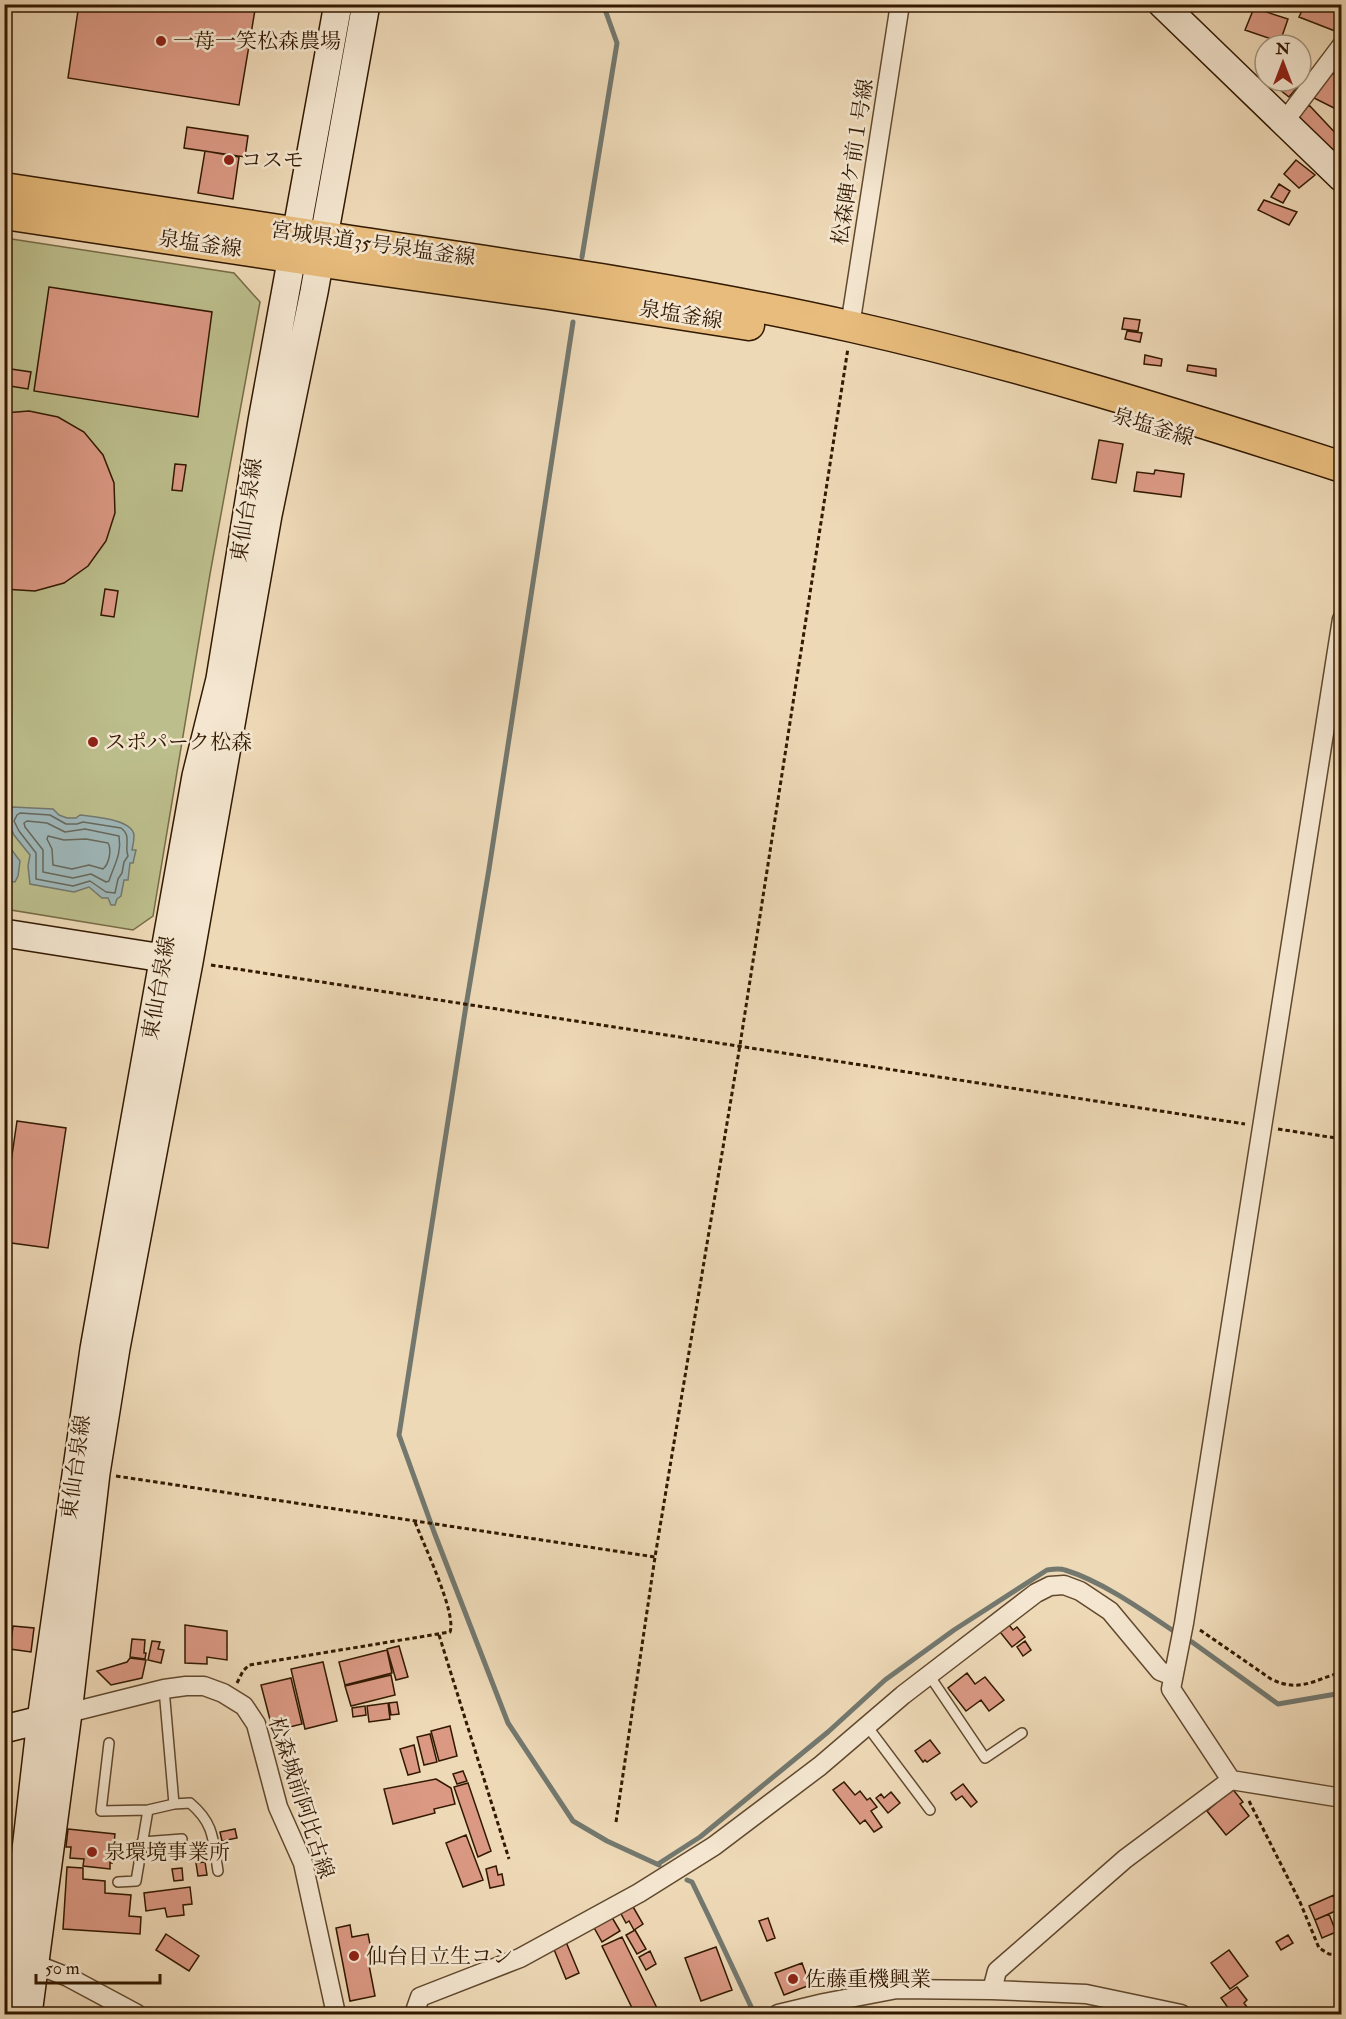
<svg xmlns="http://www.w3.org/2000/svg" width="1346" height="2019" font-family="'IM FELL Double Pica','Noto Serif JP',serif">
<rect width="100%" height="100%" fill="#eed9b7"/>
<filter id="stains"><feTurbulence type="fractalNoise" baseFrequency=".00333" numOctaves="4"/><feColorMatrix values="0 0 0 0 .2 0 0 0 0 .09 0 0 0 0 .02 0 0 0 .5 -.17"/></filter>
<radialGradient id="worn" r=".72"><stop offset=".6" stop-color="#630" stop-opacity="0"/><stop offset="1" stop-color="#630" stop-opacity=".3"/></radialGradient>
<path fill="#bcbe8c" stroke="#776c46" stroke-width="1.5" d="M5,238L234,273L260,302L210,574L153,916L133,930L5,909Z"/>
<path fill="#9eb7b9" stroke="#73786f" stroke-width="1.5" d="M12,807L53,809L59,815L67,818H76L80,815C94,817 132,819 134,835C134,840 133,846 132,850H136L133,863H130L128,880H124L121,896L117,899L115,905H111L108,898H102L89,887L74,892L30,884L28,866L30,855L14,835L7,820L11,813Z
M5,841L20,861L18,876L15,882L8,881L5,887Z"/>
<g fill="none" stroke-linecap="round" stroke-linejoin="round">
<path stroke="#68685c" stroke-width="1.5" d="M20,813L50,815L66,824H77L83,822L121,828C132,836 124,845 128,856L124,862L122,873L118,879L115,893L106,892L90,881L73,886L36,879V853L19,831L14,821L17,815Z
M27,821L47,823L65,832L85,829L119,836C122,854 114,865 109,881L106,882L91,874L73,878L43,872V850L25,827L24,823Z
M48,836L64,840L86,839L108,843C112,850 109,864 103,869L89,865L72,869L53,865L52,849L47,839Z"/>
<path stroke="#73786f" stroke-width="5" d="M582,257L617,43L603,4
M573,322L489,869L465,1012L399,1435L434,1532L508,1723L573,1821L607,1841L659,1865
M1192,1642L1278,1704L1342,1693
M658,1864L700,1837L828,1732L885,1680L954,1630L1047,1570C1053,1569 1060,1568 1065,1570C1101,1581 1141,1609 1172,1630
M687,1880L692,1882L709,1917L754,2013"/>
</g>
<path fill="#db9984" stroke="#321900" stroke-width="1.5" d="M79,4H256L239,105L68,78Z
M1305,4H1324L1342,10V18L1335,31L1299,17Z
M1254,8L1288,19L1280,42L1245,30Z
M1301,61L1312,70L1289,97L1274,85L1277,81H1301Z
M1330,72L1342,78V112L1312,97Z
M1309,105L1342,140V161L1296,118Z
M187,127L248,136L245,157L184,148Z
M205,151L239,157L233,199L198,193Z
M1296,160L1315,175L1299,188L1284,174Z
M1279,184L1290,191L1283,203L1271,197Z
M1264,200L1297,212L1289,225L1258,210Z
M49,287L212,312L198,417L34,391Z
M1124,318L1140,320L1138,331L1122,329Z
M1127,331L1142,333L1140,342L1125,339Z
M1145,355L1162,359L1161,366L1144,364Z
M1188,365L1216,369V376L1187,371Z
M4,368L31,372L28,389L4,385Z
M29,411L58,417L84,432L103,455L114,483L115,513L106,541L88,566L64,583L35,591L4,589V413Z
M1099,440L1123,444L1116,483L1092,479Z
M175,464L186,465L182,491L172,490Z
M1155,470L1184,474L1181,497L1134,491L1137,472L1154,474Z
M105,589L118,591L114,617L101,615Z
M17,1121L66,1128L48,1248L4,1242V1210Z
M185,1625L227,1631V1660L207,1657V1664L185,1663Z
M1009,1625L1013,1630L1017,1627L1025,1637L1012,1647L1000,1632Z
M13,1626L34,1628L31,1652L10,1649Z
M132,1639L145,1640L144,1653H146L145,1659L130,1657Z
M152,1641L160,1642L158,1649L164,1650L161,1663L148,1660Z
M1025,1641L1031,1650L1023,1656L1017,1647Z
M399,1646L408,1677L396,1680L387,1649Z
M387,1650L392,1673L345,1685L339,1662Z
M130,1658L146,1660L142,1678L111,1685L97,1671L127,1662Z
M323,1662L337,1721L305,1729L291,1669Z
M967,1673L975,1684L985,1677L1004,1700L989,1711L981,1700L966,1711L948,1688Z
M391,1675L395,1695L351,1706L345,1686Z
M291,1678L302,1724L273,1731L261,1685Z
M397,1702L399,1714L391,1715L389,1703Z
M388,1703L390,1719L369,1722L367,1706Z
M365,1706L366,1715L353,1717L352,1708Z
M450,1726L457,1756L439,1761L431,1731Z
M430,1734L437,1762L424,1765L417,1737Z
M930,1740L940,1753L927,1762L925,1760L923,1762L915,1751Z
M414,1745L420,1772L408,1775L400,1749Z
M463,1771L467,1781L457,1784L453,1774Z
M436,1779L451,1788L455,1804L434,1809L435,1813L393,1824L384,1789Z
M844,1782L855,1795L860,1791L867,1800L870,1798L877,1807L871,1811L882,1827L874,1832L865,1820L860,1824L833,1790Z
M468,1783L491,1851L478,1857L454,1787Z
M963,1784L977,1802L971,1807L962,1796L956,1800L951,1793Z
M1231,1787L1243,1802L1240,1804L1249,1816L1226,1835L1207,1811L1216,1803L1214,1800Z
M891,1792L900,1803L888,1813L876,1798L881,1794L884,1798Z
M68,1829L115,1834L112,1863L110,1862V1869L83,1866L84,1859L70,1858L71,1847H66Z
M235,1829L237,1838L222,1841L220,1832Z
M466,1835L483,1880L463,1887L446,1843Z
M205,1862L207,1875L198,1876L196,1863Z
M496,1866L498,1875L502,1874L504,1885L490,1888L486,1869Z
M67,1867L83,1868V1879L105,1881V1893L131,1895L129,1916L141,1917L140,1934L63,1929Z
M182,1868L183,1880L174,1881L172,1869Z
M190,1887L192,1904L183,1905L184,1915L167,1917L165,1908L146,1911L144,1893Z
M1334,1895L1340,1909L1315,1920L1309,1906Z
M632,1905L643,1924L634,1930L629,1921L626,1923L620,1912Z
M610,1914L620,1931L602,1942L592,1924Z
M1329,1914L1336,1932L1322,1938L1315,1920Z
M768,1918L775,1938L767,1941L759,1921Z
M350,1925L352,1937L368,1934L373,1959L368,1960L375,1996L350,2001L336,1928Z
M635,1930L646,1949L637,1954L626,1935Z
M166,1934L199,1956L189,1971L156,1950Z
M1288,1935L1293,1943L1281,1950L1276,1942Z
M622,1937L658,2010L648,2014H635L602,1946Z
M566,1942L579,1973L566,1979L553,1947Z
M716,1947L732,1990L701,2001L685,1958Z
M1229,1950L1248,1976L1230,1989L1211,1963Z
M650,1951L656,1964L646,1970L639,1957Z
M802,1963L810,1985L784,1995L775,1973Z
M1237,1987L1247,2000L1244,2003L1247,2007L1238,2014L1235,2009L1231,2012L1221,1998Z"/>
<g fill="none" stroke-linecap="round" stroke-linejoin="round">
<g stroke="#61492e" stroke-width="12">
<path id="lane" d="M929,1675L985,1758L1022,1733
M867,1726L930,1810
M109,1743L101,1811L148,1810L174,1804L164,1689
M4,1801V1806
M174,1804L190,1803C215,1824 213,1841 218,1871
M142,1842L182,1839
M118,1882L136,1881L148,1810"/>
</g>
<g stroke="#61492e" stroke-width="21">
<path id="street" d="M1284,122L1342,45
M850,326L900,4
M68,1713L164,1689L186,1686H204L223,1693L244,1706L256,1724L278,1807L303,1863L336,2014
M1231,1780L1342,1798
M35,1964L68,1977L137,2014
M992,1990L1086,1994L1181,2014
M414,2014L420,1997L520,1958L639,1893L714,1846L820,1766L903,1695L1036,1593L1050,1586L1064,1585L1080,1591L1110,1611L1160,1671L1173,1676
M778,2014L824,2003L897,1989L992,1990L997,1971L1125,1859L1231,1780L1171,1689L1184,1623L1342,619"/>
</g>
<g stroke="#321900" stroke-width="30">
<path id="secondary" d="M1162,4L1342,178
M4,933L182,961
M4,1729L56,1716
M7,2014L41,1720L94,1349L196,776L220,679L262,421L338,4
M28,2014L68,1713L96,1473L116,1348L189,962L268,515L314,292L366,4"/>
</g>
<g stroke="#321900" stroke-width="33">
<path id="primary" d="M4,188C122,205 240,225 358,242C524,267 689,290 853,327C1018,364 1180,415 1342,467
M4,214L357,267L549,294L749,325"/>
</g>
<path stroke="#321900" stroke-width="3" stroke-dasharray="4.5 3" stroke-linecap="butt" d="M211,965L1245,1124
M1278,1129L1342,1139
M116,1476L655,1557
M1200,1630L1271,1679C1299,1693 1314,1680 1342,1672
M439,1635L509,1859
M237,1683L243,1671L249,1665L450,1632C457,1614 423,1543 415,1522
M1249,1801L1300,1902L1319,1948L1329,1954L1342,1955
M616,1822L655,1557L740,1045L848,348
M937,2014L961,2012L1038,2014"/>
<use href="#lane" stroke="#f4e6d0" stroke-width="9"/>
<use href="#street" stroke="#f4e6d0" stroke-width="18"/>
<use href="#secondary" stroke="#f4e6d0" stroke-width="27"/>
<use href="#primary" stroke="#e7bc7c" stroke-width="30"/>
</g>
<g fill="#8f2418" stroke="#f4e6d0" stroke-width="2">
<circle cx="161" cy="41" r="6"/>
<circle cx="229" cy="160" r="6"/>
<circle cx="93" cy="742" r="6"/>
<circle cx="92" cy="1852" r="6"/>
<circle cx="354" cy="1956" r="6"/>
<circle cx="793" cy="1979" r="6"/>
</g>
<g text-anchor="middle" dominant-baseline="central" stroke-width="5" stroke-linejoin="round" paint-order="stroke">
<g font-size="21" fill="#321900" stroke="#f4e6d0" text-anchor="start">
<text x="173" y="41">一苺一笑松森農場</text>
<text x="241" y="160">コスモ</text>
<text x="105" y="742">スポパーク松森</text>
<text x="104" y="1852">泉環境事業所</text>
<text x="366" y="1956">仙台日立生コン</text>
<text x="805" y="1979">佐藤重機興業</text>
</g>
<g font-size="21" fill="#321900" stroke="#f4e6d0">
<text transform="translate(853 162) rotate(-81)">松森陣ケ前１号線</text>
<text transform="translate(200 244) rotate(8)">泉塩釜線</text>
<text transform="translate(373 244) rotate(8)">宮城県道35号泉塩釜線</text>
<text transform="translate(681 315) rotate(9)">泉塩釜線</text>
<text transform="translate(1153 427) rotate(17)">泉塩釜線</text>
<text transform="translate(247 510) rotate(-81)">東仙台泉線</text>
<text transform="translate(159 988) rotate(-80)">東仙台泉線</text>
<text transform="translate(76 1467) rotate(-82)">東仙台泉線</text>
<text transform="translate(301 1798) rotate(72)">松森城前阿比古線</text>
</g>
</g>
<rect width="1346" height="2019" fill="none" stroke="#eed9b7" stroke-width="24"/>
<rect x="6" y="6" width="1334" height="2007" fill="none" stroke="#321900" stroke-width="3"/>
<rect x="12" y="12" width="1322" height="1995" fill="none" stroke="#321900" stroke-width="1.5"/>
<g transform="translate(1283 63)"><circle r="28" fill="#f4e6d0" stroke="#a6947d" stroke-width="1.5"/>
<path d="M0-4.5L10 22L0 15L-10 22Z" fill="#8f2418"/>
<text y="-9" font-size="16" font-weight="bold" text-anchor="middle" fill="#321900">N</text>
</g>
<path d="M36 1974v9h124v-9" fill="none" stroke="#321900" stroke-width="3"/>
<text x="45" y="1974" font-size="18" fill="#321900" stroke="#f4e6d0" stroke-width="4.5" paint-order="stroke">50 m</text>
<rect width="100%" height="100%" filter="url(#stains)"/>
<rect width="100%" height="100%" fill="url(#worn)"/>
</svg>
